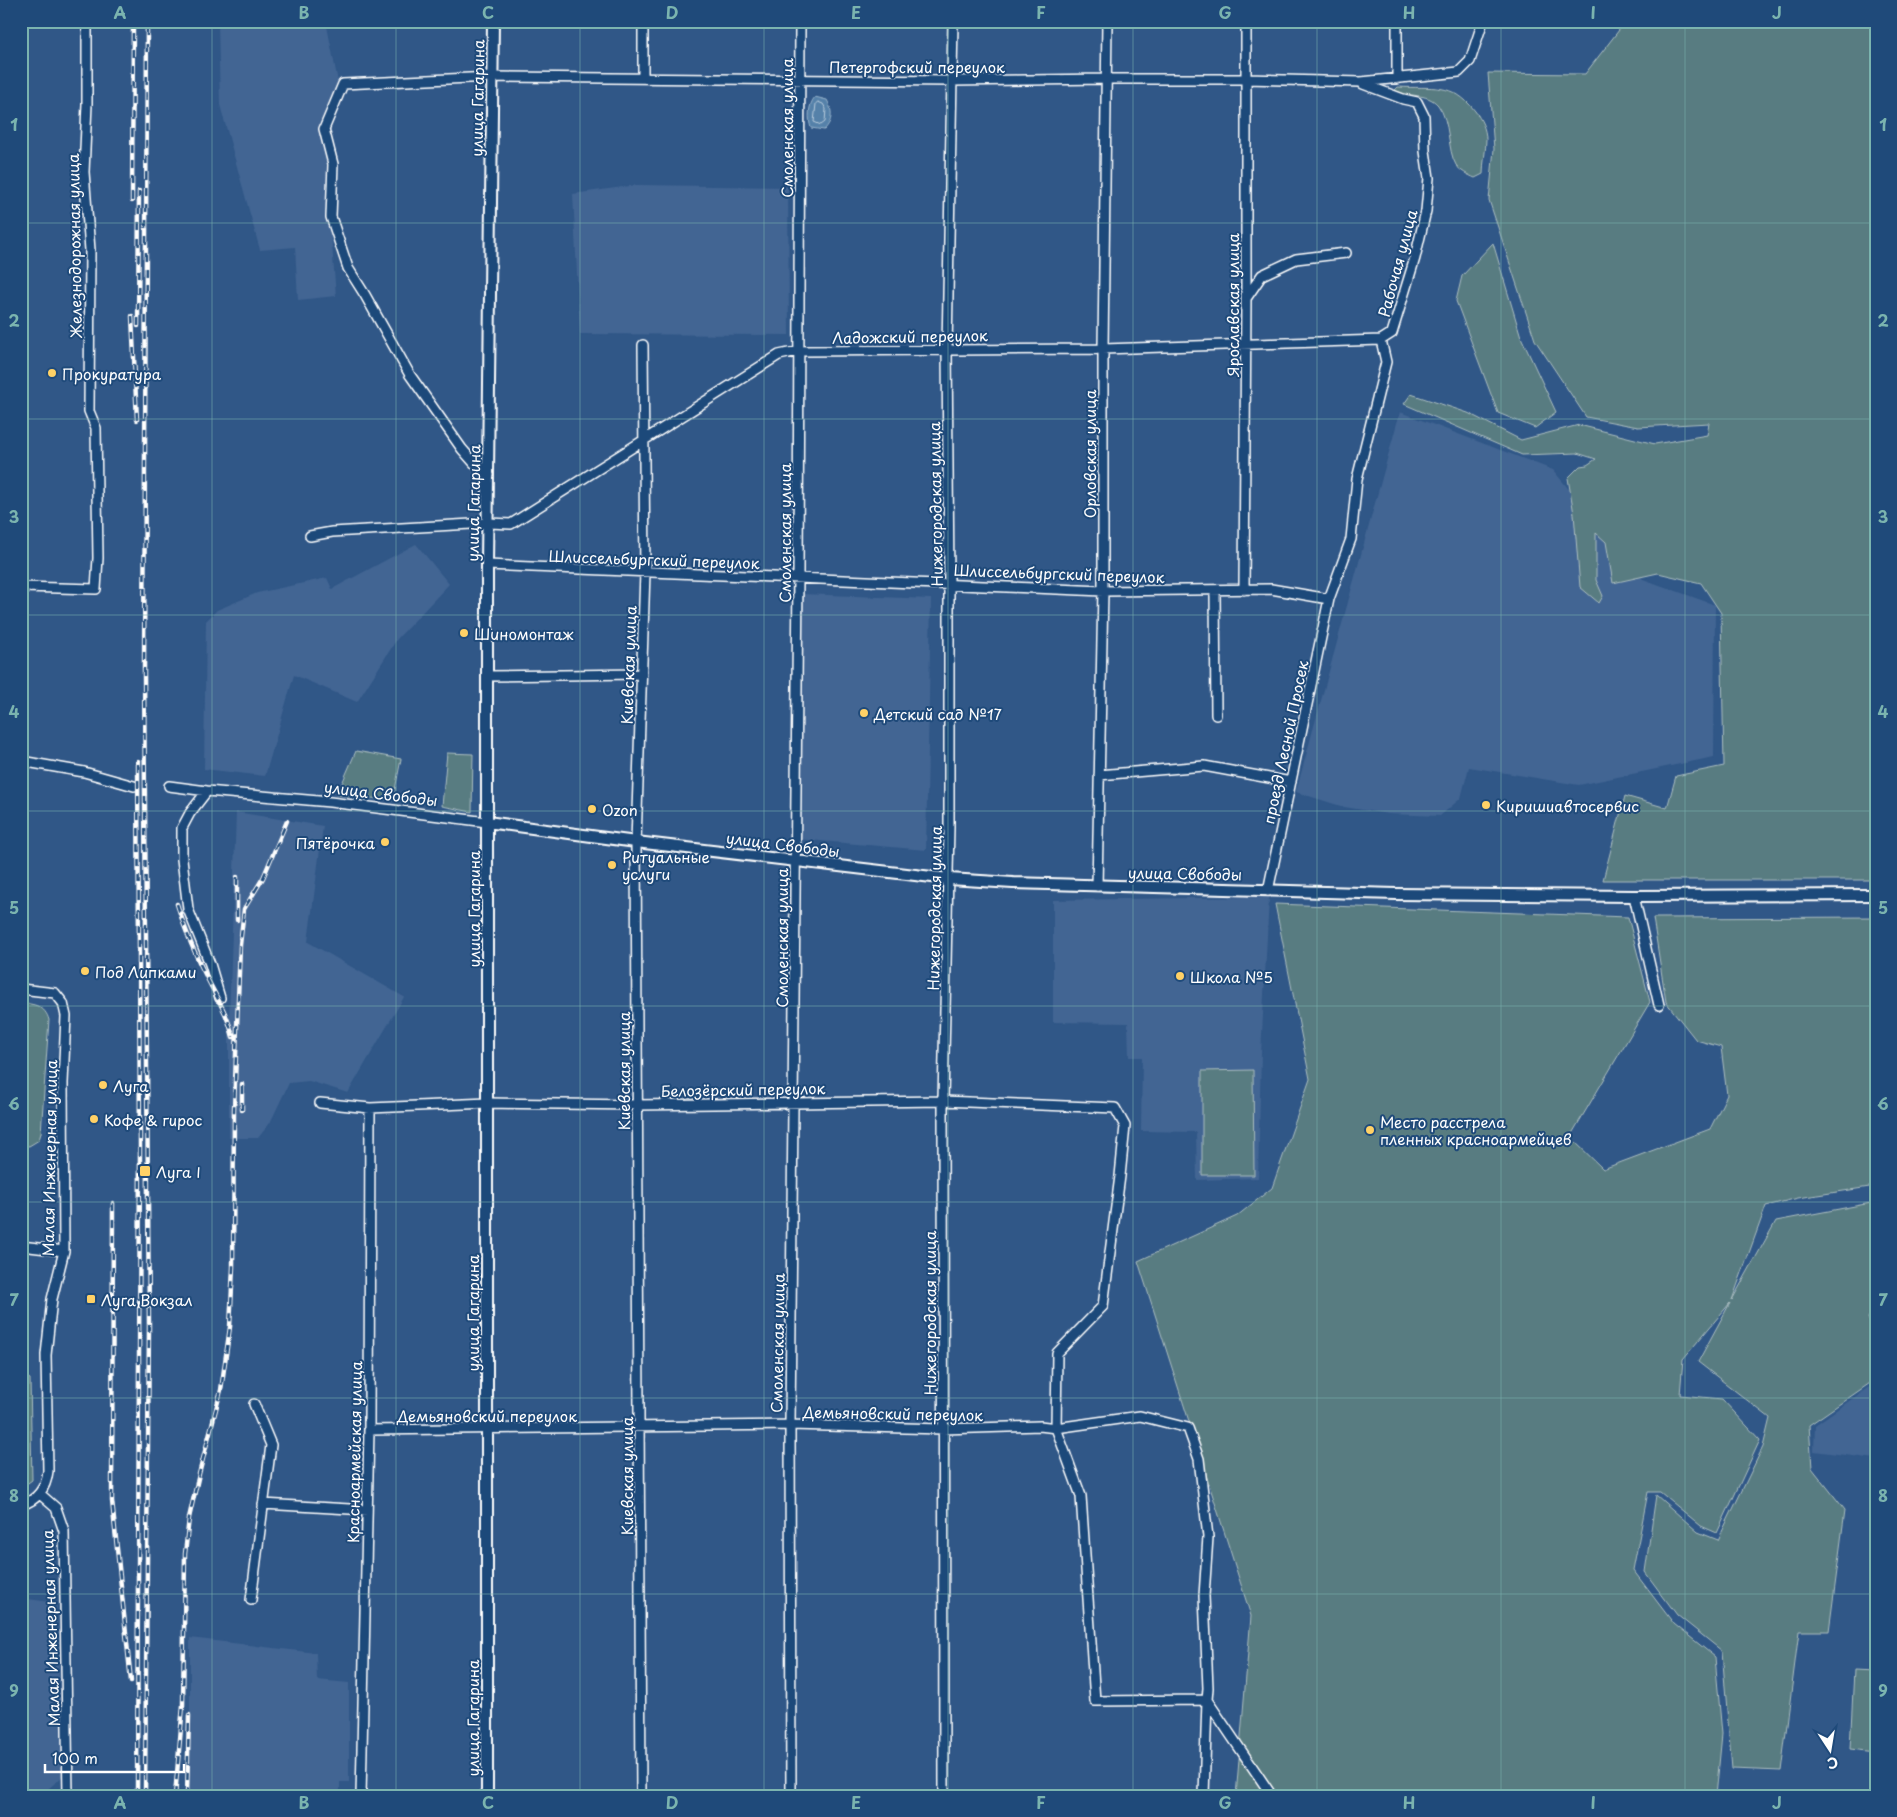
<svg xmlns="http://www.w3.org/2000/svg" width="1897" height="1817" font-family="'Playpen Sans',sans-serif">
<rect width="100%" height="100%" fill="#305787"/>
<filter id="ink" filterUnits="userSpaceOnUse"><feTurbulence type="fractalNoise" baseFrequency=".02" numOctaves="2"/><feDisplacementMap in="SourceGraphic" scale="10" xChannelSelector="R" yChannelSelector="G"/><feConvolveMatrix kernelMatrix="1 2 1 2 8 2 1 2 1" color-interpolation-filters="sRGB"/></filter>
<g filter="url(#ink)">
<path fill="#426593" d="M218,21H326L338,82L326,149L327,210L331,232L336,296L298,300L295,247L260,250L220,105Z
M637,185L788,187L789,335L580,334L573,194Z
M1400,412L1553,470L1643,579L1715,605L1714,757L1579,785L1469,767L1461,798L1440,816L1388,814L1344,807L1296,792Z
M416,544L449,584L397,639L357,702L294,675L265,776L204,769L206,621L217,610L257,593L327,578L332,589Z
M802,594L931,599L926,850L798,839Z
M236,812L323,826L308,942L404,997L348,1093L309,1081L289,1083L270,1123L258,1138H229V1021Z
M1269,897L1261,1054L1258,1178L1197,1180L1196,1132L1141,1131L1142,1057H1129L1128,1023L1053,1022V900Z
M1876,1382V1459L1814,1451L1815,1425Z
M21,1598L56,1603L63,1776L40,1796H21Z
M190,1638L316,1653L317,1680L349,1683V1782H340V1796H190Z"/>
<path fill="#597c81" stroke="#acbec0" d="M1626,21H1876V880H1603L1625,796L1667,808L1676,776L1724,766L1721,613L1701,583L1658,573L1613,583L1606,542L1596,533V580L1603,596L1599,603L1580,587L1574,514L1568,478L1580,466L1587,465L1596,459L1577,453L1522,455L1404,404L1411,394L1468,413L1521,440L1579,425L1655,444L1707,435L1709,423L1638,427L1586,417L1535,340L1489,200L1494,149L1488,73L1585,74Z
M1398,87C1432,89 1452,81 1475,111C1481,119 1486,129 1486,139C1486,151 1483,162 1483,174L1475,178C1468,175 1460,171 1456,165C1447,150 1451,122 1438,105C1427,92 1408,98 1395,90Z
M1493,243L1521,337L1556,412L1535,428L1498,413L1456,301L1462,276Z
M356,751L401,759L393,800L337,795Z
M447,753L473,754L472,812L442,806Z
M1275,904L1628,917L1650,1002L1570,1137L1603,1169L1710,1129L1727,1095L1721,1047L1696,1040L1666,1002L1653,918L1876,917V1186L1798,1198L1766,1206L1732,1300L1776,1221L1876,1202V1306L1868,1318L1876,1337V1379L1809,1425L1812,1468L1845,1510L1829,1631H1799L1781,1771L1732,1769L1722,1651L1677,1615L1645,1572L1656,1495L1698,1532L1718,1540L1763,1447L1770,1418L1698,1362L1730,1303L1683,1359L1680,1395L1722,1399L1760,1440L1717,1533L1701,1526L1660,1492H1648L1633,1570L1674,1624L1715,1657L1722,1734L1716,1796H1236L1251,1616L1138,1261L1237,1216L1272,1188L1310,1079Z
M21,1003C35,1004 45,1006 49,1020L41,1133L39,1140L29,1146L21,1145Z
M1253,1070L1254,1175H1202V1071Z
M21,1374L30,1379L32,1480L21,1488Z
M1854,1670L1876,1671V1752L1850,1749Z"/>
<path fill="#5481a9" stroke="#98b3cb" d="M815,97L827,100C833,111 833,121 824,130L811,128C808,119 808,105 815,97Z"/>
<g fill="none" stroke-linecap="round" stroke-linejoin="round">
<path stroke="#bbcddd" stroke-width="1" d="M818,102L823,104L826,109L825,122L821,125L814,122L816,104Z"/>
<g stroke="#fff" stroke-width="12">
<path id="minor" d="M643,21V78
M1397,79V21
M1247,297L1262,275L1296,259L1346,253
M489,475L476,465L462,449L410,375L365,295L348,268L331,217L333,164L324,129L343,84L491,77L952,81L1107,79H1246L1361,82L1459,72L1470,61L1483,21
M310,536L332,532L489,523L511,524L779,355L798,351L1103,349L1381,340
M487,565L1103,591L1271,589L1329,599
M21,587L96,589L98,558L96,428L89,411L90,250L84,172L87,104V21
M1215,590L1216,715
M1244,590L1246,297V21
M487,676L642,674
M21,761L84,772L134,786
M1099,775L1204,766L1291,782
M169,786L207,791L330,802L487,822
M207,791L190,813L182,828V859L188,909L210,964L220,998
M1097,886L1103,591V349L1107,21
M1268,891L1329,599L1351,539L1357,479L1386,362L1381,340L1392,333L1415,258L1426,211L1429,178L1425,151L1424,116L1417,102L1403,99L1363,84
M1634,896L1659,1005
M21,989L55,993L63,1003L66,1016L63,1083L64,1251L52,1299L46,1355L48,1471C46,1488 38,1500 21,1505
M320,1103L370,1108L488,1103L637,1105L943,1101L1115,1108L1125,1126L1120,1176L1103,1306L1057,1353L1056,1428L1081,1496L1095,1701L1207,1700L1204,1796
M21,1246L64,1251
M369,1430L790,1425L943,1429L1040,1426L1056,1428L1140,1416L1188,1428L1199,1459L1208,1537L1204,1596L1208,1688L1207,1700L1272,1796
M40,1494L56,1508L64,1531L68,1796
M263,1504L367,1510
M251,1600L271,1445L254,1404
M361,1796L369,1430L370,1108
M641,1796L636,842L645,572L643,345
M791,1796L790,1425L798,578L800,21
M944,1796L943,1101L949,827V584L947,349L953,21"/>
</g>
<g stroke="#fff" stroke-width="14">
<path id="tertiary" d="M487,822L636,842L949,879L1013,883L1396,894L1634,896L1876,895
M487,1796V565L493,21"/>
</g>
<use href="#minor" stroke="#1f4a7a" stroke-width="9"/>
<use href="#tertiary" stroke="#1f4a7a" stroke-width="10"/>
<g stroke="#fff" stroke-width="4.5">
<path id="rail" d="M132,201L133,21
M132,316L137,420
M138,326L139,191
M237,877V920
M177,904C185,930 195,955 208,980C218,1000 228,1015 233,1037
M242,1110V1084
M113,1203L112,1501L131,1681
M137,1796L140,1147L138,761
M145,1796L149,1327L144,671L147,21
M175,1796L183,1705L185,1554L189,1518L199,1474L221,1390L230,1327L233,1267L234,1110L240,945L244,909L263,878L287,821
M187,1796L189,1715"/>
</g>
<use href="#rail" stroke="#1f4a7a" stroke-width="2.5" stroke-dasharray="8" stroke-linecap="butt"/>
</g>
</g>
<path fill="none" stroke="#7bb4af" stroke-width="1" stroke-opacity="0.55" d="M212,21V1796M396,21V1796M580,21V1796M764,21V1796M948,21V1796M1133,21V1796M1317,21V1796M1501,21V1796M1685,21V1796M21,223H1876M21,419H1876M21,615H1876M21,811H1876M21,1006H1876M21,1202H1876M21,1398H1876M21,1594H1876"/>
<g fill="#ffd166" stroke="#1f4a7a" stroke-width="2">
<circle cx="52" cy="373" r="5"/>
<circle cx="464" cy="633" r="5"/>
<circle cx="864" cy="713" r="5"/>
<circle cx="1486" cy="805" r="5"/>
<circle cx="592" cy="809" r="5"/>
<circle cx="385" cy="842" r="5"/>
<circle cx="612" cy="865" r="5"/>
<circle cx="85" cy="971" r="5"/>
<circle cx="1180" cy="976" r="5"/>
<circle cx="103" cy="1085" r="5"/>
<circle cx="94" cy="1119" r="5"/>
<circle cx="1370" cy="1130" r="5"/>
<rect x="139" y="1165" width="12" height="12" rx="2.5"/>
<rect x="86" y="1294" width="10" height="10" rx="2.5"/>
</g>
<g text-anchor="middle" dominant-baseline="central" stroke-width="4" stroke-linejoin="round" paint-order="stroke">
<g font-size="15" fill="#fff" stroke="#1f4a7a">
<text x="917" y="66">Петергофский переулок</text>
<text transform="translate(477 98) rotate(-89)">улица Гагарина</text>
<text transform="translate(786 128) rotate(-90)">Смоленская улица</text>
<text transform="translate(74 246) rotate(-91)">Железнодорожная улица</text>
<text transform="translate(1397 263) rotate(-75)">Рабочая улица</text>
<text transform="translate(1232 305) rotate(-90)">Ярославская улица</text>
<text transform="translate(910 336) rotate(-1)">Ладожский переулок</text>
<text transform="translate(1089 454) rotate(-90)">Орловская улица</text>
<text transform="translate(473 503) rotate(-89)">улица Гагарина</text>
<text transform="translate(935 504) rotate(-91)">Нижегородская улица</text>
<text transform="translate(784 533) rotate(-90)">Смоленская улица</text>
<text transform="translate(654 559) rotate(2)">Шлиссельбургский переулок</text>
<text transform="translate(1059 573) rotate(2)">Шлиссельбургский переулок</text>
<text transform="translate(628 665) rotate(-88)">Киевская улица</text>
<text transform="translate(1285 742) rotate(-78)">проезд Лесной Просек</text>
<text transform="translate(381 793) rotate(7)">улица Свободы</text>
<text transform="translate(783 844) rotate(7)">улица Свободы</text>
<text transform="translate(1185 873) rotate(1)">улица Свободы</text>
<text transform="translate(934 908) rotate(-89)">Нижегородская улица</text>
<text transform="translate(473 909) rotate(-90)">улица Гагарина</text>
<text transform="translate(781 938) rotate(-90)">Смоленская улица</text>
<text transform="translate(623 1071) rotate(-90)">Киевская улица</text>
<text transform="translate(743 1089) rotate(-1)">Белозёрский переулок</text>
<text transform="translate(49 1158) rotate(-89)">Малая Инженерная улица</text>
<text transform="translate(472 1313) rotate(-90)">улица Гагарина</text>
<text transform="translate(929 1313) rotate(-90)">Нижегородская улица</text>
<text transform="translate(777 1343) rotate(-89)">Смоленская улица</text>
<text transform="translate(893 1413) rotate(1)">Демьяновский переулок</text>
<text x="487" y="1415">Демьяновский переулок</text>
<text transform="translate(354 1452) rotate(-89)">Красноармейская улица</text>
<text transform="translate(626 1476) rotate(-90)">Киевская улица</text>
<text transform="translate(50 1628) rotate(-92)">Малая Инженерная улица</text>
<text transform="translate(472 1718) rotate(-90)">улица Гагарина</text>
</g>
<g font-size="15" fill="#fff" stroke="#1f4a7a" text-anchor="start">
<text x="62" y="373">Прокуратура</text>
<text x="474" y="633">Шиномонтаж</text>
<text x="874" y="713">Детский сад №17</text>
<text x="1496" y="805">Киришиавтосервис</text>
<text x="602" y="809">Ozon</text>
<text x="375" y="842" text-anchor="end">Пятёрочка</text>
<text x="622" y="856">Ритуальные<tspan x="622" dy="17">услуги</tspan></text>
<text x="95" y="971">Под Липками</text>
<text x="1190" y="976">Школа №5</text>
<text x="113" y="1085">Луга</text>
<text x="104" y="1119">Кофе &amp; гирос</text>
<text x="1380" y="1121">Место расстрела<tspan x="1380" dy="17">пленных красноармейцев</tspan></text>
<text x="156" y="1171">Луга I</text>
<text x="101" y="1299">Луга Вокзал</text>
</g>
</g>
<rect width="1897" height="1817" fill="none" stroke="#1f4a7a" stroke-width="55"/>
<g transform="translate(1830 1750) rotate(168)" stroke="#1f4a7a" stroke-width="4" paint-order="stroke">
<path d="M0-4L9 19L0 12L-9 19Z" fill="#ffffff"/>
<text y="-8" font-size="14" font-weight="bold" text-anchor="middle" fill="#ffffff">С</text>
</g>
<path d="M45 1764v8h139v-8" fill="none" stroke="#ffffff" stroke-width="2.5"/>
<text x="52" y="1764" font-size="15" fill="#ffffff" stroke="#1f4a7a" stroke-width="4" paint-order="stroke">100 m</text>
<rect x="28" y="28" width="1842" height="1762" fill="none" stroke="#7bb4af" stroke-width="2"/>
<g font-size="16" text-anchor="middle" font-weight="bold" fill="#7bb4af">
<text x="120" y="19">A</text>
<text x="304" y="19">B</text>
<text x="488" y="19">C</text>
<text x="672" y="19">D</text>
<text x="856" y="19">E</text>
<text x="1041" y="19">F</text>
<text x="1225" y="19">G</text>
<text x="1409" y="19">H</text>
<text x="1593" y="19">I</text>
<text x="1777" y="19">J</text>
<text x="14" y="131">1</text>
<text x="1883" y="131">1</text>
<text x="14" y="327">2</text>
<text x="1883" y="327">2</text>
<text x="14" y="523">3</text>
<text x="1883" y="523">3</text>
<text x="14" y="718">4</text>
<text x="1883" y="718">4</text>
<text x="14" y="914">5</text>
<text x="1883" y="914">5</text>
<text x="14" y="1110">6</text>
<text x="1883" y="1110">6</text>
<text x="14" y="1306">7</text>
<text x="1883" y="1306">7</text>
<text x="14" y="1502">8</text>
<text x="1883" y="1502">8</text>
<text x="14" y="1697">9</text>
<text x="1883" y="1697">9</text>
<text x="120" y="1809">A</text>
<text x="304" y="1809">B</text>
<text x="488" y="1809">C</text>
<text x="672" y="1809">D</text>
<text x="856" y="1809">E</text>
<text x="1041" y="1809">F</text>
<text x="1225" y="1809">G</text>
<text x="1409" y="1809">H</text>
<text x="1593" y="1809">I</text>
<text x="1777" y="1809">J</text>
</g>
</svg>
